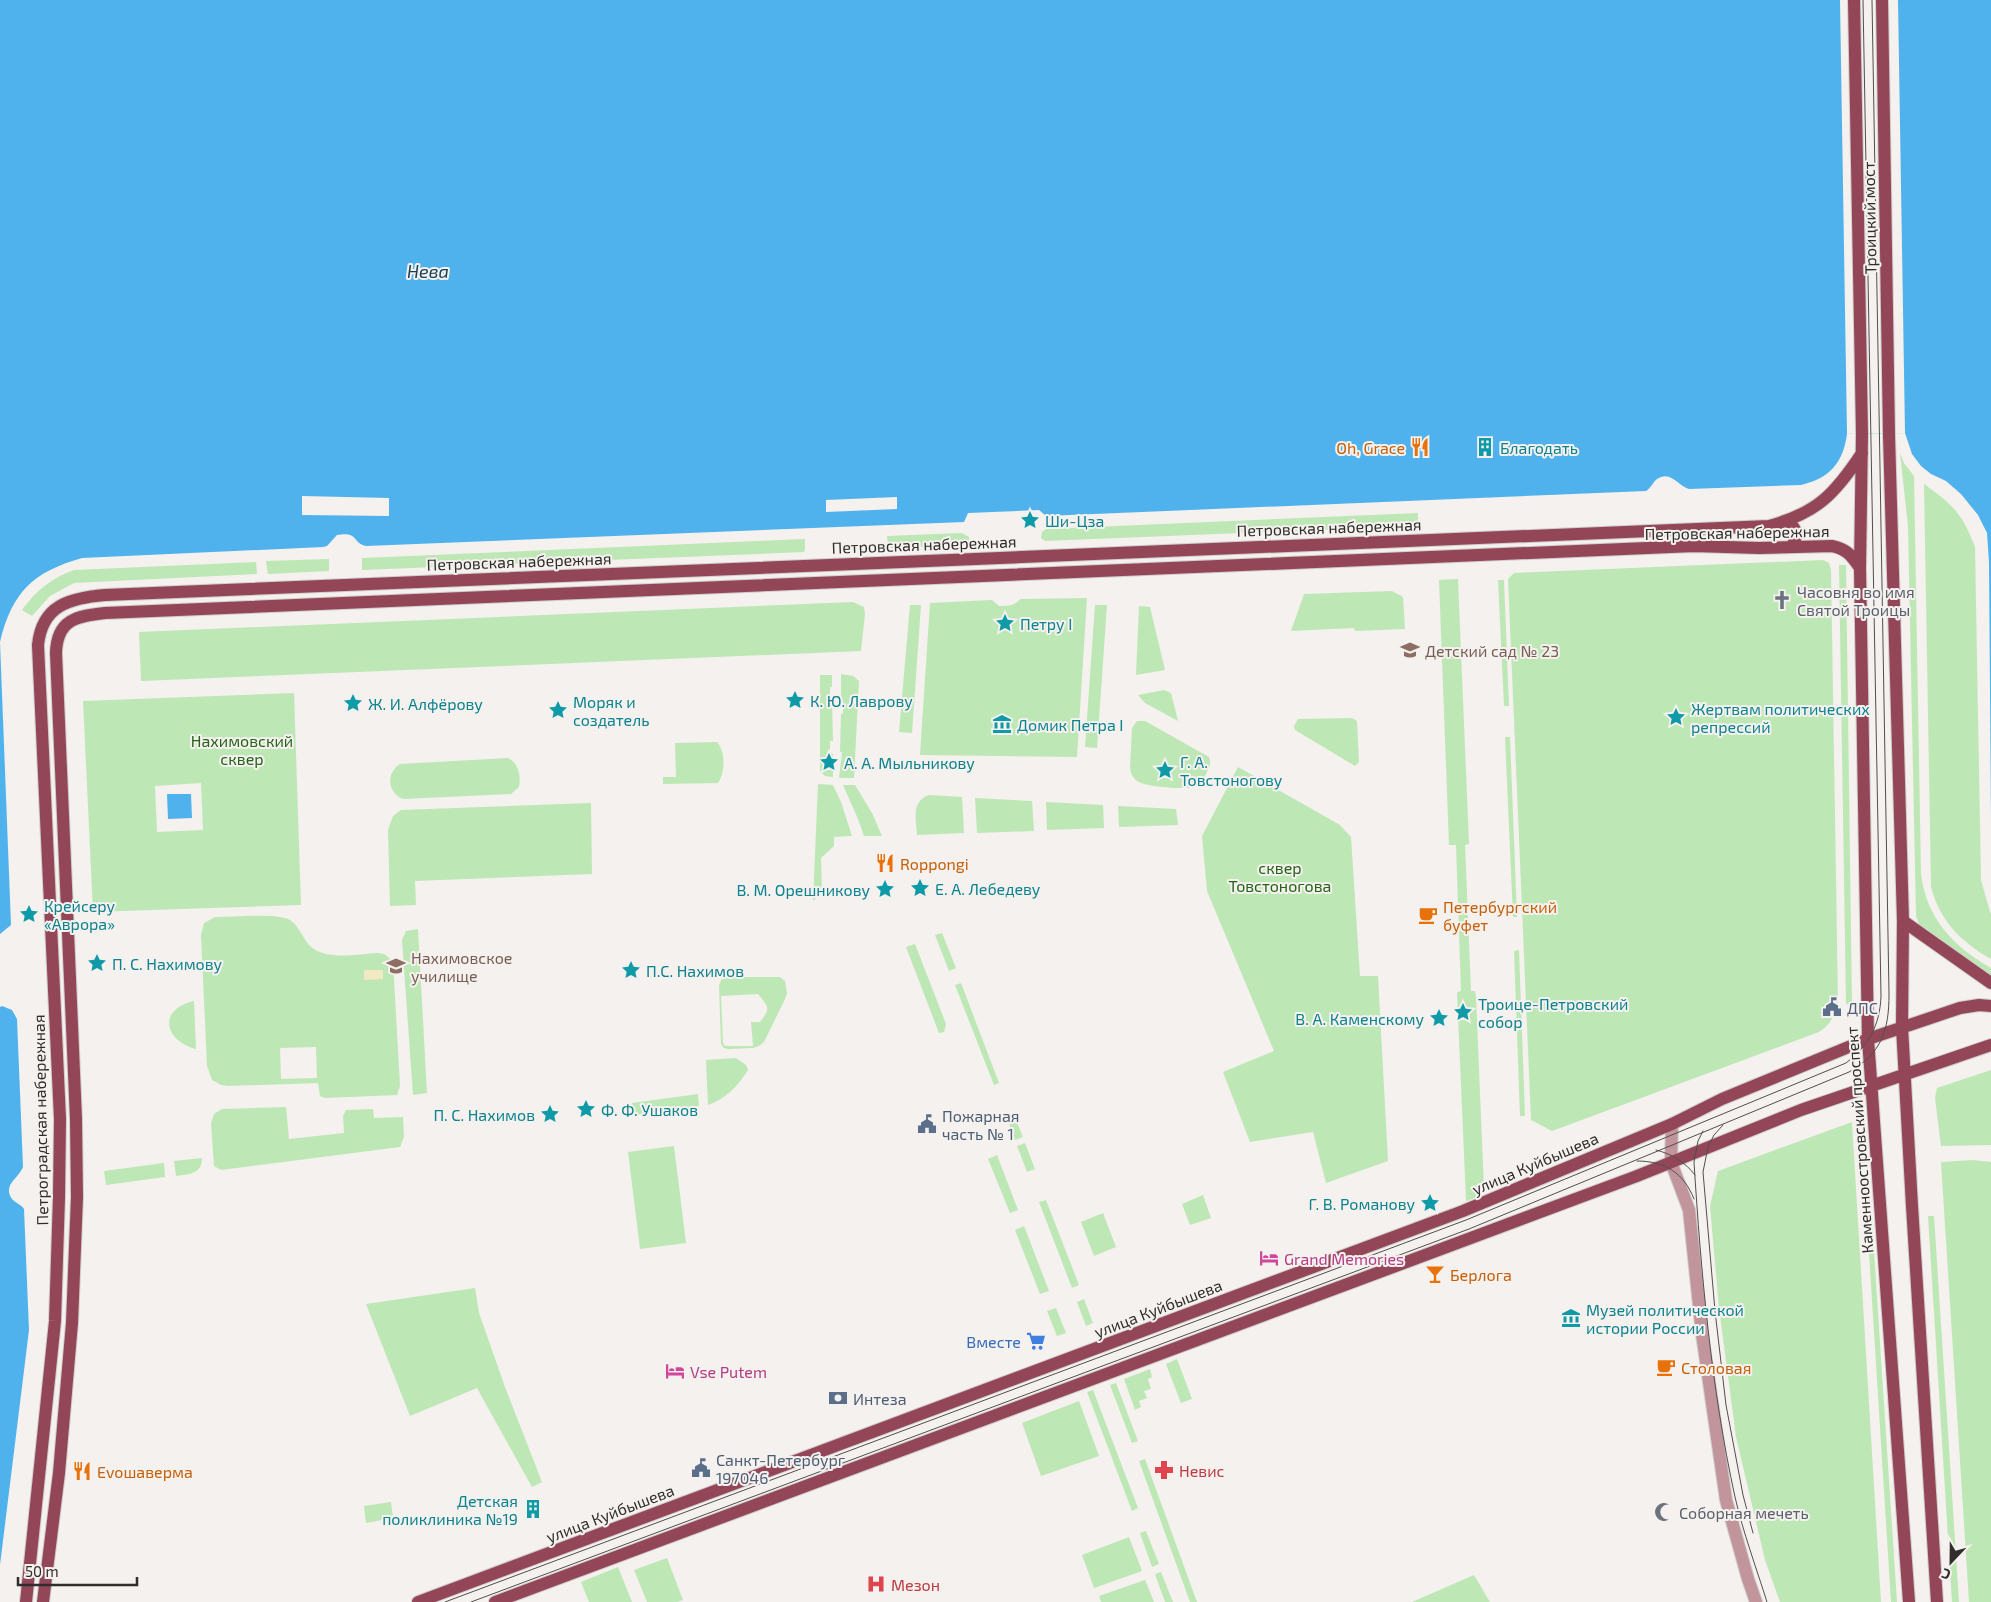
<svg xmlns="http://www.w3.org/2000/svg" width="1991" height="1602" font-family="'Exo 2',sans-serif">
<rect width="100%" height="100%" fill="#f4f1ee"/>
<path fill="#bee7b6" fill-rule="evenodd" d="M1900,453L1904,463L1914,476L1921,874C1926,918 1954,947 1991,968V975L1926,931L1920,926L1916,916L1908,526Z
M1924,484C1953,505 1962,513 1975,547L1981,880L1991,915V959C1961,942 1940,921 1931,887Z
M1418,513V526L1045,541L1041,538L1042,532L1046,529Z
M962,533L969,537V543L967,545L890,548L888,545L887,536Z
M805,539V549L804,552L362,570V558Z
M329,559V571L268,574L266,561Z
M1823,560L1829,563L1831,570L1838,1003C1835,1016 1830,1025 1819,1032L1552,1131L1531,1120L1508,579L1514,573Z
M256,562L257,574L74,583L50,596L32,616L22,610C36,591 51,578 74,570Z
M1839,565H1846L1852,1005L1846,1004Z
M1458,579L1469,844L1465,845L1471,991H1475L1476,997L1484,1189L1478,1197L1466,1201L1457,992L1461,991L1456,845H1449L1439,580Z
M1498,580H1504L1509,706H1504Z
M1392,591L1403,597L1405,629L1355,631L1354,628L1291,631L1304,594Z
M1087,598L1077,757L920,755L930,603L992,600L999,606C1008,606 1013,606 1021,599Z
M853,602L864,607L865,614L861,651L141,681L139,632Z
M910,605H921L912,733L899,732Z
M1095,605H1107L1097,748L1085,747Z
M1139,606L1150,607L1165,670L1136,675Z
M841,674L853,676L859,681L854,778H839L842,752H840L841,714L843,713V700H841Z
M820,675H832V687H830V699L832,700L833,741H830V753L833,754V777L825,776L820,771Z
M1164,690L1171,693L1178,721L1145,703L1138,695Z
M294,693L301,905L93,912L83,701ZM201,783L203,830L157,832L155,786Z
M1352,718L1357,721L1359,762L1355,766L1295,730L1294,726L1298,719Z
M1137,721H1145L1209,757C1211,763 1210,766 1207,772C1205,776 1203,782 1199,785C1190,791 1152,787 1141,783C1134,780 1131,775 1130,768L1132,728Z
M1505,737H1510L1517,917H1513Z
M717,742C726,752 725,773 718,783L663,784V777H676L675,743Z
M508,758C519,764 521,775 519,787L511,794L403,799C387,792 386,773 400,764Z
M1238,767L1340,825L1351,837L1360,976H1378L1388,1161L1326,1183L1313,1132L1250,1142L1223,1072L1274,1051L1207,891L1202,836Z
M818,784L833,785L841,802L852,836L834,837V846L821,858L822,892L813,901Z
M843,785H855L872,813L882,836H864L858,819Z
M929,795L962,797L964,833L917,835C916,820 911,801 929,795Z
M975,798L1032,801L1034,831L977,833Z
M1046,802L1103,805L1104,828L1047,830Z
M591,803L592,874L415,881L416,905L390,906L388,830L393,816L401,810Z
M1118,806L1176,809L1178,825L1119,827Z
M215,917C232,917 274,913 288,919C299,924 302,938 310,946C326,961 358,954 378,953L384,954L393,961L400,1086L397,1095L325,1098L320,1096L318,1083L228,1086L221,1085L212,1080L207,1066L201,935L204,923ZM316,1047L317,1078L281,1079L280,1048Z
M418,929L427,1093L413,1095L402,940L406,931Z
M942,933L956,968L949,971L935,935Z
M915,944L946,1024L944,1032L939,1033L906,947Z
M1519,950L1525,1116H1520L1514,951Z
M726,977H780L785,981L787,993L785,999L764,1042L759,1046L753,1048L728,1049L724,1048L721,1044L719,986L721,980ZM758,994C769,1007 771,1008 760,1022H751L753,1046H725L723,1043L721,996Z
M961,983L999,1083L994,1085L955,985Z
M194,1001L196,1049C163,1040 158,1009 194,1001Z
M736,1058L746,1065L748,1070C737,1087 727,1098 708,1105L706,1060Z
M1991,1070V1145L1941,1146L1935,1098L1937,1088Z
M698,1094L699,1106L634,1115L632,1103Z
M286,1107L289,1139L344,1133L343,1116L346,1110L373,1109L374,1118L403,1117L404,1137L400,1147L221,1170L214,1166L211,1123L214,1114L222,1109Z
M1014,1115L1023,1137L1015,1140L1007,1118Z
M1852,1122L1881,1602H1780L1765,1560L1736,1437L1719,1308L1710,1206L1718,1171Z
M1025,1143L1035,1169L1027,1172L1017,1146Z
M674,1146L686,1243L640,1249L628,1152Z
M997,1155L1018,1210L1010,1213L988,1159Z
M202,1158C202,1174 190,1174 176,1176L174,1161Z
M1973,1160L1991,1162V1602H1969L1941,1162Z
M164,1163L165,1177L106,1185L104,1171Z
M1203,1195L1211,1218L1190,1225L1182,1204Z
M1046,1200L1079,1285L1072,1288L1039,1202Z
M1103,1213L1116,1247L1094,1256L1081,1222Z
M1928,1216H1934L1959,1602H1952Z
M1867,1221H1872L1897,1602H1891Z
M1024,1226L1049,1291L1040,1294L1015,1230Z
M475,1288L479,1313L505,1387L542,1482L532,1487L477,1388L410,1416L366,1304Z
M1084,1299L1093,1323L1086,1326L1077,1302Z
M1056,1308L1066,1333L1057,1336L1047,1311Z
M1177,1359L1192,1399L1181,1403L1166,1364Z
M1150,1369L1152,1377L1148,1379L1151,1389L1144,1391L1147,1398L1139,1401L1141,1407L1135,1410L1124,1379Z
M1116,1383L1138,1441L1132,1443L1110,1385Z
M1093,1390L1138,1508L1132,1511L1087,1392Z
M1079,1401L1099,1456L1041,1476L1022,1423Z
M1145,1459L1197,1602H1190L1139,1461Z
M391,1502L393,1518L366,1523L364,1506Z
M1146,1531L1159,1564L1152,1567L1140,1533Z
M1129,1537L1142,1571L1094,1588L1082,1555Z
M667,1558L683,1600L677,1602H647L634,1570Z
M618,1567L632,1602H589L581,1582Z
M1161,1572L1173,1602H1165L1155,1574Z
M1474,1575L1490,1602H1412Z
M1145,1580L1154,1602H1101L1099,1596Z"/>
<path fill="#f2e8c3" d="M364,970H383V979L364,980Z"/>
<path fill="#50b2ec" d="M0,0H1991V820L1989,562L1987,533L1978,515L1961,494L1946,481L1931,474L1921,466L1912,454L1905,433L1847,434C1843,463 1830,478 1801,485L1689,489C1678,486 1671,470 1657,479C1653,482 1651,488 1646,491L1046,516L1039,510L968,513L964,522L366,546C352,543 359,531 337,535L327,546L323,547L82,558C33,572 12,592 0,642L11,925L0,934Z
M167,794H191L192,818L168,819Z
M2,1006L12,1010L17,1019L23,1167C19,1178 2,1185 12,1199C15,1203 21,1204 24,1209L29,1330L0,1565V1007Z"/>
<path fill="#f4f1ee" d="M1840,0H1898L1905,433L1847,434Z
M302,496L389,498V516L302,515Z
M897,497V509L826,512V500Z"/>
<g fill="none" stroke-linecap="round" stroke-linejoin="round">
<g stroke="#d1cecb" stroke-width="14">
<path id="minor" d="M1672,1124L1671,1162L1689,1210L1702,1334L1726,1500L1748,1579L1756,1602"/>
</g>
<g stroke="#d1cecb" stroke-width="14">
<path id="major" d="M1854,0L1862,434L1860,568L1868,1039L1909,1602
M1882,0L1889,435L1903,921L1902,1027L1912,1206L1937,1602
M1787,521C1798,529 1799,536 1791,547
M1903,921L1991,983
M26,1602L55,1321L59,1197L60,1119L38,645C42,605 70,598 105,595L1769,526C1817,513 1835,494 1862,453
M43,1602L59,1473L72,1323L77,1197L76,1119L56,653C57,620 76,616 105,613L1694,546L1759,548L1832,546C1847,549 1852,556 1860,568
M418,1602L1463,1211L1672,1124L1722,1099L1868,1039L1960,1008L1979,1005L1991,1006
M495,1602L1637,1176L1801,1110L1991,1045"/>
</g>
<use href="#minor" stroke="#c2959d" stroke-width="12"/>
<use href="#major" stroke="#934658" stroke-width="12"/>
<path stroke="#514f4e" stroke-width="1" d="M1723,1125L1714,1135L1708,1147L1703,1172L1715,1311L1726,1405L1743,1495L1753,1533
M1703,1131L1698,1141L1694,1162C1701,1273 1711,1387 1735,1497C1743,1532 1756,1567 1767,1602
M1656,1150C1672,1154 1685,1162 1695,1175
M1637,1161C1665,1161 1684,1173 1694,1199
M445,1602L1466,1220L1846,1063C1869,1045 1880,1025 1881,996L1863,0
M471,1602L1469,1229L1849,1072C1882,1053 1889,1030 1889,994L1872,0"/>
</g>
<defs>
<g id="restaurant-bare" transform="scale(1.5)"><path d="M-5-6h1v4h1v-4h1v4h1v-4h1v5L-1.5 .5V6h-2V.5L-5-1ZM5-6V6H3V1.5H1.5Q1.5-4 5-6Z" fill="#e8710a" stroke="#f4f1ee" stroke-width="2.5" paint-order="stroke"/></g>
<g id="building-bare" transform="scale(1.5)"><path d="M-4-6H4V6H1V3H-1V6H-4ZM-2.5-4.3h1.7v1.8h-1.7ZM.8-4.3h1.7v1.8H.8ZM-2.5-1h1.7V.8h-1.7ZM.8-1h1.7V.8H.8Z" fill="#0f9aa8" stroke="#f4f1ee" stroke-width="2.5" paint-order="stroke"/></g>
<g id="sight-bare" transform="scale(1.5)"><path d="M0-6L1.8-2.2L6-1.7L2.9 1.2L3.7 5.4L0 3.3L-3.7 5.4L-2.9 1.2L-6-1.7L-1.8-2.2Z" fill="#0f9aa8" stroke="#f4f1ee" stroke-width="2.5" paint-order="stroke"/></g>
<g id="church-bare" transform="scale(1.5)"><path d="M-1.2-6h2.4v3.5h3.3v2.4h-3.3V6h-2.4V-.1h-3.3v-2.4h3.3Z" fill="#6b7280" stroke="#f4f1ee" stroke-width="2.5" paint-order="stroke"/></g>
<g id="school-bare" transform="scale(1.5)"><path d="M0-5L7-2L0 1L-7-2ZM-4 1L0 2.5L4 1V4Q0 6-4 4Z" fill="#8d6e63" stroke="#f4f1ee" stroke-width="2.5" paint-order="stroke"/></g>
<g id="museum-bare" transform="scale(1.5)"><path d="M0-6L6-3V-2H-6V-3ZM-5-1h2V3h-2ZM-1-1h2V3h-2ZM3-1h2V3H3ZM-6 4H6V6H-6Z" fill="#0f9aa8" stroke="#f4f1ee" stroke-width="2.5" paint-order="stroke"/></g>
<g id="cafe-bare" transform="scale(1.5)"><path d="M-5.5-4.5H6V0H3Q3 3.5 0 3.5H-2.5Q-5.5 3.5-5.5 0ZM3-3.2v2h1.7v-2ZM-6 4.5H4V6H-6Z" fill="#e8710a" stroke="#f4f1ee" stroke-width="2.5" paint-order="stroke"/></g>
<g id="university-bare" transform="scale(1.5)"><path d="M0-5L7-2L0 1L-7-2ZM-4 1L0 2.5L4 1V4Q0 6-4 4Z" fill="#8d6e63" stroke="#f4f1ee" stroke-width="2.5" paint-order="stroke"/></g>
<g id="civic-bare" transform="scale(1.5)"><path d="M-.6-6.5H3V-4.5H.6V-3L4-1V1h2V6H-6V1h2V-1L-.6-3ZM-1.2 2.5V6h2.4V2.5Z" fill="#5c6f8a" stroke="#f4f1ee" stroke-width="2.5" paint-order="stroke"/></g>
<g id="hotel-bare" transform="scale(1.5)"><path d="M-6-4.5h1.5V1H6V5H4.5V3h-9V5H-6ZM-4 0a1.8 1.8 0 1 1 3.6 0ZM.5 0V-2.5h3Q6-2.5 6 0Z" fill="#d1479c" stroke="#f4f1ee" stroke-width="2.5" paint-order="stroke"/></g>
<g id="bar-bare" transform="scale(1.5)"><path d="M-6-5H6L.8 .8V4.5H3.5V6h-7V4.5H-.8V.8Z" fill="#e8710a" stroke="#f4f1ee" stroke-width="2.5" paint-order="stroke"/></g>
<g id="supermarket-bare" transform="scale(1.5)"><path d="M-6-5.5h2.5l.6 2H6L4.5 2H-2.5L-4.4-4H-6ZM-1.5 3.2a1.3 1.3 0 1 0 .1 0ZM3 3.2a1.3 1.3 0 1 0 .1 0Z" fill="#3f7fe0" stroke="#f4f1ee" stroke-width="2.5" paint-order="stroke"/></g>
<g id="bank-bare" transform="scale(1.5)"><path d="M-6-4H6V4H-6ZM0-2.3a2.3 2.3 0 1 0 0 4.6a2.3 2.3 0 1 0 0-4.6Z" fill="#5c6f8a" stroke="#f4f1ee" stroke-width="2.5" paint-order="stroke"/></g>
<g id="pharmacy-bare" transform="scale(1.5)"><path d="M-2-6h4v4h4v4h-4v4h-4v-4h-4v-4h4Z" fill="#e0444e" stroke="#f4f1ee" stroke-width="2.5" paint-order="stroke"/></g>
<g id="mosque-bare" transform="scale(1.5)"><path d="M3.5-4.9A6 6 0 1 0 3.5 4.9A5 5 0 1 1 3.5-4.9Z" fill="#6b7280" stroke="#f4f1ee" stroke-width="2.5" paint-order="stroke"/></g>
<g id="hospital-bare" transform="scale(1.5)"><path d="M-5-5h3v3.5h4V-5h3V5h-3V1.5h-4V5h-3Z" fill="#e0444e" stroke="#f4f1ee" stroke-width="2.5" paint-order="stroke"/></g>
</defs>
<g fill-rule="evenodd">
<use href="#restaurant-bare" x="1420" y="447"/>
<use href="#building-bare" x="1485" y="447"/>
<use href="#sight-bare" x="1030" y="520"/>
<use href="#church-bare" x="1782" y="600"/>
<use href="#sight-bare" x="1005" y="623"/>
<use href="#school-bare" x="1410" y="650"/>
<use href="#sight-bare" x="795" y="700"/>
<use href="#sight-bare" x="353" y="703"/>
<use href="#sight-bare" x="558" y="710"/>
<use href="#sight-bare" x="1676" y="717"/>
<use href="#museum-bare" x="1002" y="724"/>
<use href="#sight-bare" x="829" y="762"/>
<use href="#sight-bare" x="1165" y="770"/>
<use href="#restaurant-bare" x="885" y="863"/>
<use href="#sight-bare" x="920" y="888"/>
<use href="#sight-bare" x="885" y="889"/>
<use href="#sight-bare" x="29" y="914"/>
<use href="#cafe-bare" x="1428" y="915"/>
<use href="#sight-bare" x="97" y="963"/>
<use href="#university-bare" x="396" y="966"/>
<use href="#sight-bare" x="631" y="970"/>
<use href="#civic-bare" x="1832" y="1007"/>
<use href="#sight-bare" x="1463" y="1012"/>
<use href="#sight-bare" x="1439" y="1018"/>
<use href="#sight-bare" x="586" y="1109"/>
<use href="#sight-bare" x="550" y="1114"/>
<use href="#civic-bare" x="927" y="1124"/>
<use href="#sight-bare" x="1430" y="1203"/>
<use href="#hotel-bare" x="1269" y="1258"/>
<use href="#bar-bare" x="1435" y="1274"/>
<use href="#museum-bare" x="1571" y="1318"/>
<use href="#supermarket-bare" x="1036" y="1341"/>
<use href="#cafe-bare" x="1666" y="1367"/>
<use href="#hotel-bare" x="675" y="1371"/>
<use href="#bank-bare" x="838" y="1398"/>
<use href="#civic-bare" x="701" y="1468"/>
<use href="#pharmacy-bare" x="1164" y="1470"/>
<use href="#restaurant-bare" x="82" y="1471"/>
<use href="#building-bare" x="533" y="1509"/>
<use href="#mosque-bare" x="1664" y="1512"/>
<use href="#hospital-bare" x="876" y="1584"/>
</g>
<g text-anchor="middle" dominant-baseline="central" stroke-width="4" stroke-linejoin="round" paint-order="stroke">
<g font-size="16" fill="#2f2e2d" stroke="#f4f1ee">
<text transform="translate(1869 218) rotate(-91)">Троицкий мост</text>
<text transform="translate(1329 527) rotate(-2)">Петровская набережная</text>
<text transform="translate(1737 532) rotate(-1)">Петровская набережная</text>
<text transform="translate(924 544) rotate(-2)">Петровская набережная</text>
<text transform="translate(519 561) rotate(-2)">Петровская набережная</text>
<text transform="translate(40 1120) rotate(-91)">Петроградская набережная</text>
<text transform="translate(1859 1140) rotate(-94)">Каменноостровский проспект</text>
<text transform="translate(1535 1163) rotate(-23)">улица Куйбышева</text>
<text transform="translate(1158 1308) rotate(-21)">улица Куйбышева</text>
<text transform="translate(610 1513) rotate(-21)">улица Куйбышева</text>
</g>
<g font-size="16" fill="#c56008" stroke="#f4f1ee" text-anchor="start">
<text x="1405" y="447" text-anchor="end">Oh, Grace</text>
<text x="900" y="863">Roppongi</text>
<text x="1443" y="906">Петербургский<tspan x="1443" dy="18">буфет</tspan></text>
<text x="1450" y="1274">Берлога</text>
<text x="1681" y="1367">Столовая</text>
<text x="97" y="1471">Evoшаверма</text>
</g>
<g font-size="16" fill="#0d838f" stroke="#f4f1ee" text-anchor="start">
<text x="1500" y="447">Благодать</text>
<text x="1045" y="520">Ши-Цза</text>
<text x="1020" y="623">Петру I</text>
<text x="810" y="700">К. Ю. Лаврову</text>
<text x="573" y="701">Моряк и<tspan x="573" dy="18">создатель</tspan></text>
<text x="368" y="703">Ж. И. Алфёрову</text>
<text x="1691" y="708">Жертвам политических<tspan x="1691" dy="18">репрессий</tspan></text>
<text x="1017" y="724">Домик Петра I</text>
<text x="1180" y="761">Г. А.<tspan x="1180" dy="18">Товстоногову</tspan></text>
<text x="844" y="762">А. А. Мыльникову</text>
<text x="935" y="888">Е. А. Лебедеву</text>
<text x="870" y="889" text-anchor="end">В. М. Орешникову</text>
<text x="44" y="905">Крейсеру<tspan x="44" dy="18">«Аврора»</tspan></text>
<text x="112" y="963">П. С. Нахимову</text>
<text x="646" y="970">П.С. Нахимов</text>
<text x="1478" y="1003">Троице-Петровский<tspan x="1478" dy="18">собор</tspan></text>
<text x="1424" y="1018" text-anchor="end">В. А. Каменскому</text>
<text x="601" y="1109">Ф. Ф. Ушаков</text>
<text x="535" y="1114" text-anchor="end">П. С. Нахимов</text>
<text x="1415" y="1203" text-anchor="end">Г. В. Романову</text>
<text x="1586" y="1309">Музей политической<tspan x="1586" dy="18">истории России</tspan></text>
<text x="518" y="1500" text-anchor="end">Детская<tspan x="518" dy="18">поликлиника №19</tspan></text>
</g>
<g font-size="16" fill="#5b616d" stroke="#f4f1ee" text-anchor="start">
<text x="1797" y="591">Часовня во имя<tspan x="1797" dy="18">Святой Троицы</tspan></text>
<text x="1679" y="1512">Соборная мечеть</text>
</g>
<g font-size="16" fill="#785e54" stroke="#f4f1ee" text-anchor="start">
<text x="1425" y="650">Детский сад № 23</text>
<text x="411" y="957">Нахимовское<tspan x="411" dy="18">училище</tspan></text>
</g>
<g font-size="16" fill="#256319" stroke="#f4f1ee">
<text x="242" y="740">Нахимовский<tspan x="242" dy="18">сквер</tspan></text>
<text x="1280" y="867">сквер<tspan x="1280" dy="18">Товстоногова</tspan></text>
</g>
<g font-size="16" fill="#4e5e75" stroke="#f4f1ee" text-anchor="start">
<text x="1847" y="1007">ДПС</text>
<text x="942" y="1115">Пожарная<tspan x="942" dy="18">часть № 1</tspan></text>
<text x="853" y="1398">Интеза</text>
<text x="716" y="1459">Санкт-Петербург<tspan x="716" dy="18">197046</tspan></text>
</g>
<g font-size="16" fill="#b23c85" stroke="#f4f1ee" text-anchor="start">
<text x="1284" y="1258">Grand Memories</text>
<text x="690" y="1371">Vse Putem</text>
</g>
<g font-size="16" fill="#366cbe" stroke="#f4f1ee" text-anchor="end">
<text x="1021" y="1341">Вместе</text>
</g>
<g font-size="16" fill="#be3a42" stroke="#f4f1ee" text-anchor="start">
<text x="1179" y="1470">Невис</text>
<text x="891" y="1584">Мезон</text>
</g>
<g font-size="18" font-style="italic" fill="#184159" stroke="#f4f1ee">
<text x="428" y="271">Нева</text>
</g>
</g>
<g transform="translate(1951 1562) rotate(202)" stroke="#f4f1ee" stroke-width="4" paint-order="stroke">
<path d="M0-4L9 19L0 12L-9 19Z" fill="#2f2e2d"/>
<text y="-8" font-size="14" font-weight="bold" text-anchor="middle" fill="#2f2e2d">С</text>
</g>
<path d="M18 1577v8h119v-8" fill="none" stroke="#2f2e2d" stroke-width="2.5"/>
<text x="25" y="1577" font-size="15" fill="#2f2e2d" stroke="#f4f1ee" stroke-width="4" paint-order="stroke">50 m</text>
</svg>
